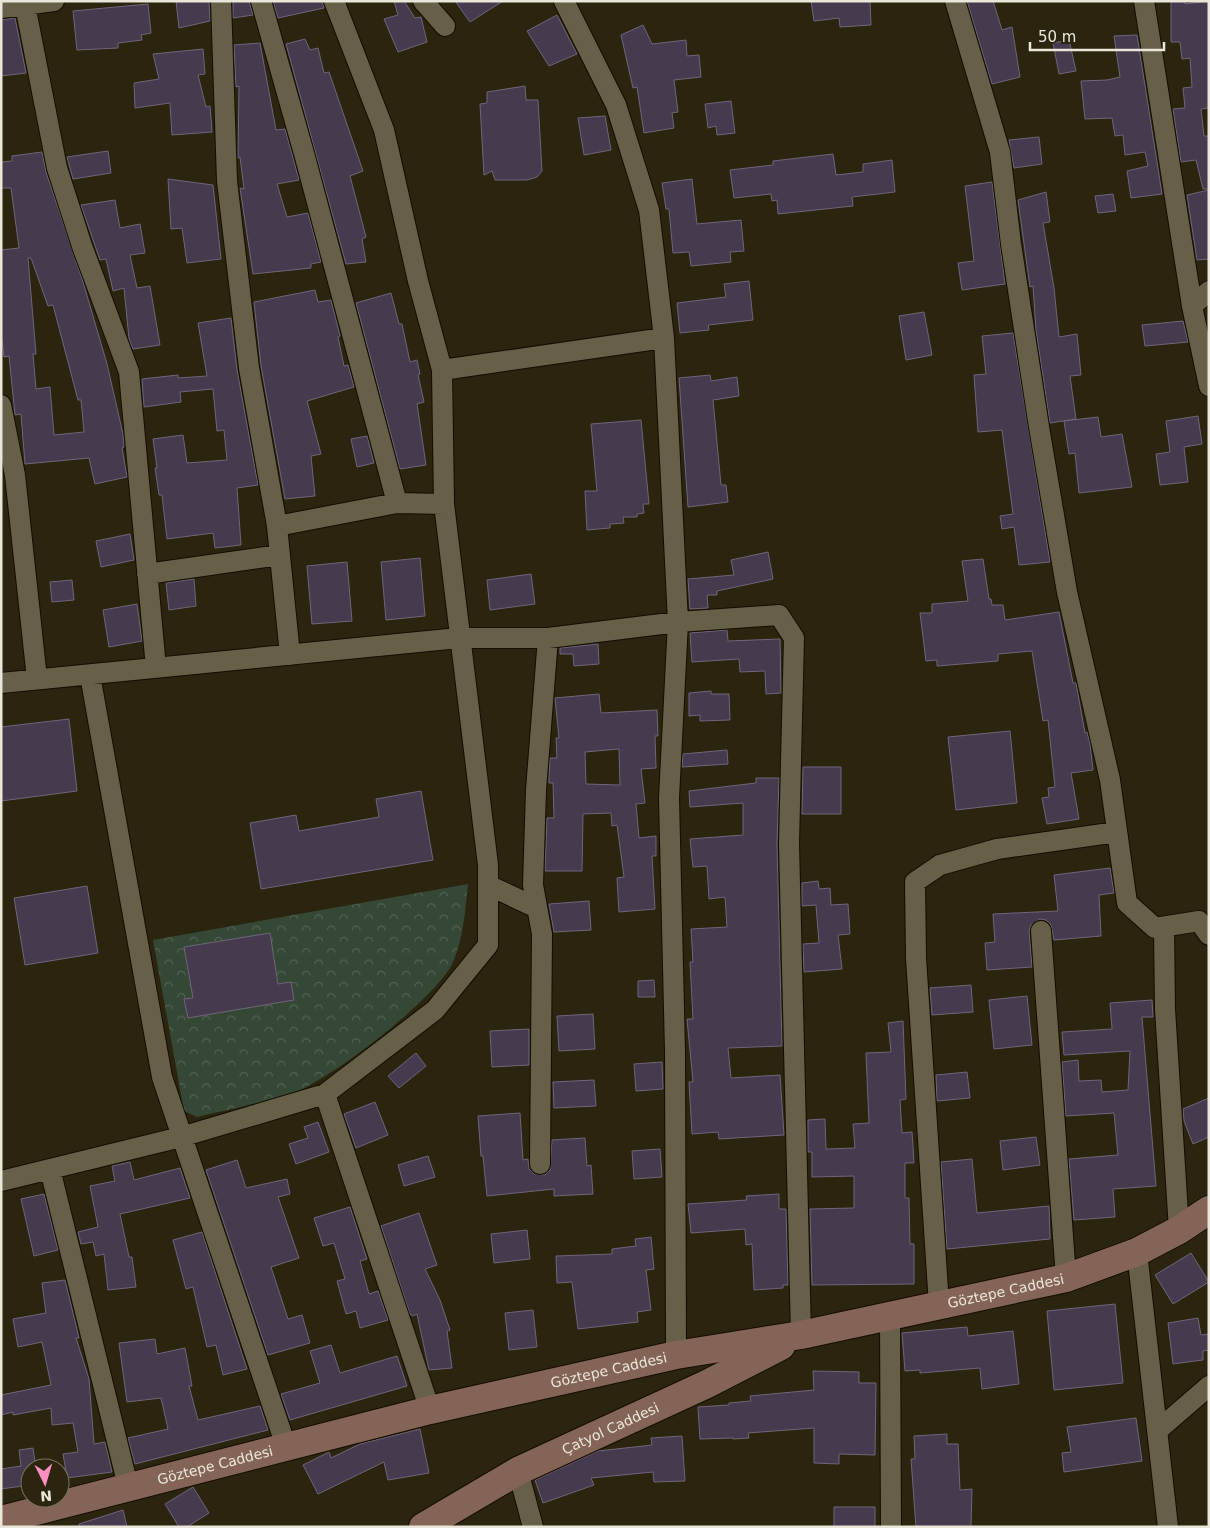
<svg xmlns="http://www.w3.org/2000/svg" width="1210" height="1528" font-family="'DejaVu Sans',sans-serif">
<defs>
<pattern id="park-crowns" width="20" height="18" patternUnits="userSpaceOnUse" patternTransform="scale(1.25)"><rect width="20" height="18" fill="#354836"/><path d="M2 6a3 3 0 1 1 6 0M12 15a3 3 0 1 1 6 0" fill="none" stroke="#526252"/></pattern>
</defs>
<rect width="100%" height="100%" fill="#2b240f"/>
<path fill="url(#park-crowns)" d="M468,884C465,910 464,937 453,962C438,997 330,1080 293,1093C263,1104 229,1109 197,1117L184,1111L153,940Z"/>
<path fill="#453a4e" stroke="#70657a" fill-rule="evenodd" d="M176,1H209L210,21L179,28Z
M233,1H249L253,15L233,18Z
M273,1H322L324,8L278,18Z
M394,1H404L415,18L421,17L427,42L398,52L384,19L398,15Z
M455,1H503L470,22Z
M811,1H870L871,25L840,27L839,18L814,21Z
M967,1H993L1002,30L1012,27L1020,77L992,84Z
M1171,1H1184L1185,4L1209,1V108L1201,109L1204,136H1209V189H1203L1196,160L1181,162L1173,109L1185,108L1183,88L1192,87L1190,58L1182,59L1180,42H1171Z
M148,4L151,33L141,35L142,40L118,43V48L77,50L73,11Z
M557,15L577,54L549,66L527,31Z
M15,18L26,73L1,76V20Z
M643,25L652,44L686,40L687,56L699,55L701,77L674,80L678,112L672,113L674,128L644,133L637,87L633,88L621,35Z
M1137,35L1162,194L1131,198L1127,171L1148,166L1145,152L1125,155L1123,135L1115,136L1112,118L1085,119L1081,81L1107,80L1120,77L1114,36Z
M305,39L310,50L318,48L324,73L329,72L363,171L350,176L366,237L362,239L366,262L346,264L286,44Z
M1069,40L1076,71L1059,74L1053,43Z
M260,43L276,130L285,129L299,180L277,184L287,217L308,213L321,262L311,264V268L253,274L240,188L244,189L240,157L238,158L239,86L236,87L234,45Z
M203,49L205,74L198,75L206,107L210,106L212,132L172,135L170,103L135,108L134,83L159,79L153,54Z
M525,86L526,100H538L542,171L537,177L527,180H495L492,171L484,175L480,104L487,103V92Z
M731,101L735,133L717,135L716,126L708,128L705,104Z
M605,116L611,150L584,155L578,118Z
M1039,137L1042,164L1014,168L1009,140Z
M108,151L111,173L73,179L67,157Z
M42,152L46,172L83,282L107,364L123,434L124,447L122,448L127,477L95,484L89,458L25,464L21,414L15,415L9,356L4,357L1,332V250L19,248L11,188H1V162L12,161V156ZM28,258H31L48,306L53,305L78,400H81L84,432L54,435L50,387L36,389L33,354H36Z
M833,154L836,175L863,172V164L892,160L895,192L852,197L853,206L778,214L777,200L772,201L771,194L734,198L730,170L773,165V161Z
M168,179L213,185L221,259L187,263L182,228L171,229Z
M692,179L697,224L741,220L744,251L730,252L731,262L691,266L689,252L673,253L669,209H666L662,183Z
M992,182L1005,284L962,290L958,263L974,261L965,186Z
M1209,190V259L1197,260L1187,195Z
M1046,192L1050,222L1043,223L1054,288L1059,337L1077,334L1081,375L1070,376L1076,419L1050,423L1036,330L1033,286L1030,287L1018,200Z
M1113,194L1116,211L1098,213L1095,196Z
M115,200L120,228L140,224L145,253L130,255L137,288L150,286L160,345L133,349L129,339L124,288L113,291L106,259L100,260L81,205Z
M749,281L753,320L708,325L709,330L680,333L677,303L726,297L724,284Z
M315,290L318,302L331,300L340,336L338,337L344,366L348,365L354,387L307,401L321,454L311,456L315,496L285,499L261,366L254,302Z
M391,293L399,324H402L410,362L417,360L420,374L418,375L424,402L417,404L426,465L400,469L356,303Z
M924,312L932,355L906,360L899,316Z
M231,318L237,370L258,485L237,488L241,545L215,548L213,533L167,539L162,495H159L155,468H157L153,439L183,435L187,463L227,460L224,430L217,431L213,389L180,392L181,402L144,407L142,379L178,375V378L207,376L198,323Z
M1183,321L1188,342L1145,346L1142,325Z
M1013,333L1050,562L1019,565L1014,527L1002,529L1000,516L1013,514L1002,430L978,432L974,375L986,374L982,336Z
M710,375L711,381L737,377L739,396L713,400L721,485H726L728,502L688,507L679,378Z
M1198,416L1202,444L1184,447L1188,482L1160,485L1156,454L1170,452L1166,421Z
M1098,417L1101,437L1122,434L1132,487L1079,493L1075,453L1069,454L1064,421Z
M641,420L649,504H643L644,513L637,514V517H623L624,523L610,524V528L587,530L585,491H597L591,424Z
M367,436L374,463L357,467L351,439Z
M130,534L134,560L101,567L96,541Z
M768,552L773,579L717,591V595H707L708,608L690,609L688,579L734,575L731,560Z
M420,558L425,616L386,620L381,562Z
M983,559L989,599H991L992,605H1003L1005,620L1059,612L1073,683H1076L1085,733L1087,732L1090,744L1093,770L1071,773L1079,819L1047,824L1042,798L1049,797L1048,788L1055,787L1048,720L1043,721L1032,651L998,654V661L937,666V660L926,661L920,613H932V604L968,601L962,561Z
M347,562L352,621L312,624L307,566Z
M531,574L535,604L490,610L487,580Z
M194,579L196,606L169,610L166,583Z
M72,580L74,600L52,602L50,582Z
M137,604L142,641L109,647L103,610Z
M727,630L728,641L780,639L781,693L766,694L765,671L740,672L739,659L692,662L690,633Z
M598,644L599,664L574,666L573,654H560V648Z
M711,691V694H729L730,720L700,721V715L689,716V693Z
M599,694L601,713L657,710L658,736H655L656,768L641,769L645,803L636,804L639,838L656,836V856H652L655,909L619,912L617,878L624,877L617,825L612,826L611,813L583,814L582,871H545L547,818H554L553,783H549V779L550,758H557L556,738H559L555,698ZM619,749L620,785L586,784L585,752Z
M69,719L77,791L1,801V727Z
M1010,731L1017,803L956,810L948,737Z
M727,750L728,764L682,767L683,754Z
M803,767H841V814H802Z
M756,778H779L777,844L782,1046L728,1048L731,1078L780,1075L784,1135L719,1139L718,1132L692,1134L689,1082H693L687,1019H693L690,962H693L691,929L727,927L725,897L709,899L707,866L693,867L690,839L743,835V803L690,807L689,791L756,783Z
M421,791L433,860L261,889L250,823L296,815L299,831L379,817L376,799Z
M1110,868L1114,893L1099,895L1101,936L1054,940L1051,925L1046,920L1040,919L1031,925L1029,931L1032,967L987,970L985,943L995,942L993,914L1058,911L1054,875Z
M818,881L819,889L830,888L831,905L848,904L850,934L838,935L842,969L804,972L803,944L819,943L816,905L802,906V883Z
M87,886L98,953L25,965L14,898Z
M589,901L591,930L554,932L549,904Z
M270,933L278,984L291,982L294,1000L188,1018L184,999L193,998L184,947Z
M654,980L655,997H638V981Z
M971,985L973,1012L932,1015L930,988Z
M1027,996L1032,1045L994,1049L989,1000Z
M1152,1000L1153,1017H1142L1156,1186L1113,1189L1115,1217L1074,1220L1069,1159L1118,1155L1114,1113L1066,1116L1062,1062L1078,1060L1079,1081L1101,1080L1102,1092L1128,1090L1130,1051L1064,1055L1062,1032L1112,1029L1110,1003Z
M593,1014L595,1049L559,1051L557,1016Z
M903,1021L906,1099L900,1100L902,1133L912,1132L914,1163H905V1198H909L910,1244H914V1284L812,1285L810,1209L854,1208V1176L812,1177V1152H808V1120L825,1119L826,1149L855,1148L853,1124L869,1123L866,1053L891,1052L888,1023Z
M529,1029V1065L492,1067L490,1031Z
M416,1053L426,1066L399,1088L388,1076Z
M662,1062L663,1089L636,1091L634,1064Z
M967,1072L970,1098L937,1101L936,1075Z
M594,1080L596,1106L554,1108L553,1082Z
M1209,1098V1137L1193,1144L1184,1121L1183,1109Z
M375,1102L388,1135L356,1148L344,1114Z
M520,1113L523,1160L528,1159L529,1169L534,1174L545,1175L550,1170L552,1140L585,1138L587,1166L591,1165L593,1194L554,1196V1189L487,1196L483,1156H481L478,1116Z
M318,1122L329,1152L296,1164L289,1144L308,1138L304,1127Z
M1036,1137L1040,1165L1003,1170L1000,1141Z
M660,1149L662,1177L634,1179L632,1151Z
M428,1156L435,1177L404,1186L398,1165Z
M972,1159L977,1213L1049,1206L1050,1239L947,1249L941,1162Z
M237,1160L246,1188L287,1179L290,1194L278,1197L299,1258L271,1267L288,1319L302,1315L310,1343L268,1355L206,1170Z
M130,1162L134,1180L180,1168L190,1198L120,1214L129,1257H132L136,1287L108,1290L104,1254L96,1256L93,1242L81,1244L78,1232L98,1227L90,1186L115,1181L112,1166Z
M44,1194L58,1250L34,1256L21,1199Z
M779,1194V1209H786L788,1285H783V1288L754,1290L752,1244L746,1245L745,1229L691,1233L688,1204L747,1200L746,1196Z
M350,1207L367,1259L360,1261L369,1294L378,1291L388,1320L360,1328L356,1311L346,1314L337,1281L345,1279L334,1243L323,1246L314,1218Z
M419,1213L437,1265L425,1269L440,1300L450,1330L447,1331L452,1368L429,1370L417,1314L413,1316L410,1314L381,1226Z
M527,1230L530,1259L494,1263L491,1234Z
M202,1232L247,1369L223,1375L216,1345L207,1347L193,1287L186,1289L173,1240Z
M651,1237L654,1269L646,1270L651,1310L637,1312L638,1322L578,1329L572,1282L557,1283L556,1256L612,1254V1249L636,1246L635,1239Z
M1191,1253L1209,1282L1173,1304L1155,1275Z
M65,1280L79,1338H76L89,1379L94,1444L105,1442L112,1472L67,1478L63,1454L78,1452L73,1423L52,1425L51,1408L13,1415V1412L1,1415V1395L51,1385L42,1342L18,1347L13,1319L46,1313L42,1283Z
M1115,1304L1123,1383L1054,1390L1047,1311Z
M533,1310L537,1347L509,1350L505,1313Z
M1198,1318L1201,1335L1209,1334V1350L1203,1351V1360L1173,1364L1168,1323Z
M967,1327L968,1336L1013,1331L1019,1384L982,1389L980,1368L920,1373V1370L905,1371L902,1333Z
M155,1339L157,1354L185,1348L192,1386H189L198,1420L260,1406L268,1430L135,1464L128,1438L168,1429L161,1398L127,1402L119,1343Z
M331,1345L340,1373L397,1356L407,1386L290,1420L281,1394L320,1383L310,1351Z
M813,1371L859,1372V1383H876L875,1455L839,1454V1464L814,1463V1428L748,1433L749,1438L733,1439V1438L700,1439L698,1407L729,1405V1403L751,1401L750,1396L814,1390Z
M1136,1418L1142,1461L1064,1472L1062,1453L1071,1452L1067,1427Z
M420,1429L429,1473L388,1480L384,1462L318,1494L303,1465L329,1452L331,1458L360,1444Z
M947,1434V1444H958L960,1490L972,1489L971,1527H916L911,1459H915L914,1436Z
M682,1436L685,1481L654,1482L653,1472L591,1478L594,1485L543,1503L535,1480L598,1451L652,1445L651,1438Z
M33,1448L36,1468H30V1485L1,1489V1469L21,1466L19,1450Z
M193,1487L209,1513L187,1527H179L165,1504Z
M834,1507H875V1527H834Z
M123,1510L127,1527H79V1524Z"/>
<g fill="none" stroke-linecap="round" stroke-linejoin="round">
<g stroke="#140d00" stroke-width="22">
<path id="street" d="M221,1L227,181L249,368L277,526L290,655
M261,1L305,157L397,503
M423,1L445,26
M564,1L616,105L649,210L664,338L678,622L779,615L794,638L789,844L801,1335
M955,1L1000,152L1011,244L1039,427L1067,592L1110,780L1127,903L1155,928L1199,921L1209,935
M1144,1L1192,306L1209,291
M25,5L57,168L82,246L129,372L156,668
M1,8L54,1
M1192,306L1209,386
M442,370L664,338
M1,405L15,475L37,679
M277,526L397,503L444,504
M147,574L280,555
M90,675L162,1077L286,1446
M1,683L459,638H548L678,622L669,798L675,1051L676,1355
M488,885L537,908
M1164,927L1165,1009L1179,1230
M1041,931L1066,1278
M325,1094L430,1410
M540,1164L542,934L533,885L536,790L548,638
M50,1169L128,1486
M1,1181L181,1137L325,1094L435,1010L488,945V865L444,504L442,370L418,281L384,130L334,1
M1137,1252L1168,1527
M939,1305L916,958L915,882L940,865L997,849L1117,832
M890,1316L891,1527
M1157,1431L1209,1386
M518,1471L533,1527"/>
</g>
<g stroke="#140d00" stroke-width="30">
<g id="secondary">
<path id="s1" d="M1,1520L430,1410L676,1355L801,1335L1066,1278L1137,1252L1179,1230L1209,1210"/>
<path id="s2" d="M423,1527L518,1471L707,1384L781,1346"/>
</g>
</g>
<use href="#street" stroke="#676049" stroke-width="20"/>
<use href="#secondary" stroke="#846456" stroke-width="28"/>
</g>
<g text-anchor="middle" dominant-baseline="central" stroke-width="5" stroke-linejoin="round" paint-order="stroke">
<g font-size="14" fill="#eae6d9" stroke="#2b240f">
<text stroke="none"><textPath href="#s1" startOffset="1031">Göztepe Caddesi</textPath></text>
<text stroke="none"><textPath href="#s1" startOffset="626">Göztepe Caddesi</textPath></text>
<text stroke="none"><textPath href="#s2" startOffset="212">Çatyol Caddesi</textPath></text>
<text stroke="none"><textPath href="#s1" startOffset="221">Göztepe Caddesi</textPath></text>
</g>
</g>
<rect width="1210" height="1528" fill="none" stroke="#eae6d9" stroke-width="5"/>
<g transform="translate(45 1483) rotate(175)"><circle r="24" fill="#2b240f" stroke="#777260"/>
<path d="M0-4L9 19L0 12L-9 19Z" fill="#fc8fc1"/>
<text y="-8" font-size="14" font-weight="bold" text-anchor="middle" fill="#eae6d9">N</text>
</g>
<path d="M1030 42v8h134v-8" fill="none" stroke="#eae6d9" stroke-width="2.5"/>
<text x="1038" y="42" font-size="15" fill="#eae6d9" stroke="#2b240f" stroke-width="4" paint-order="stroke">50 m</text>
</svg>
